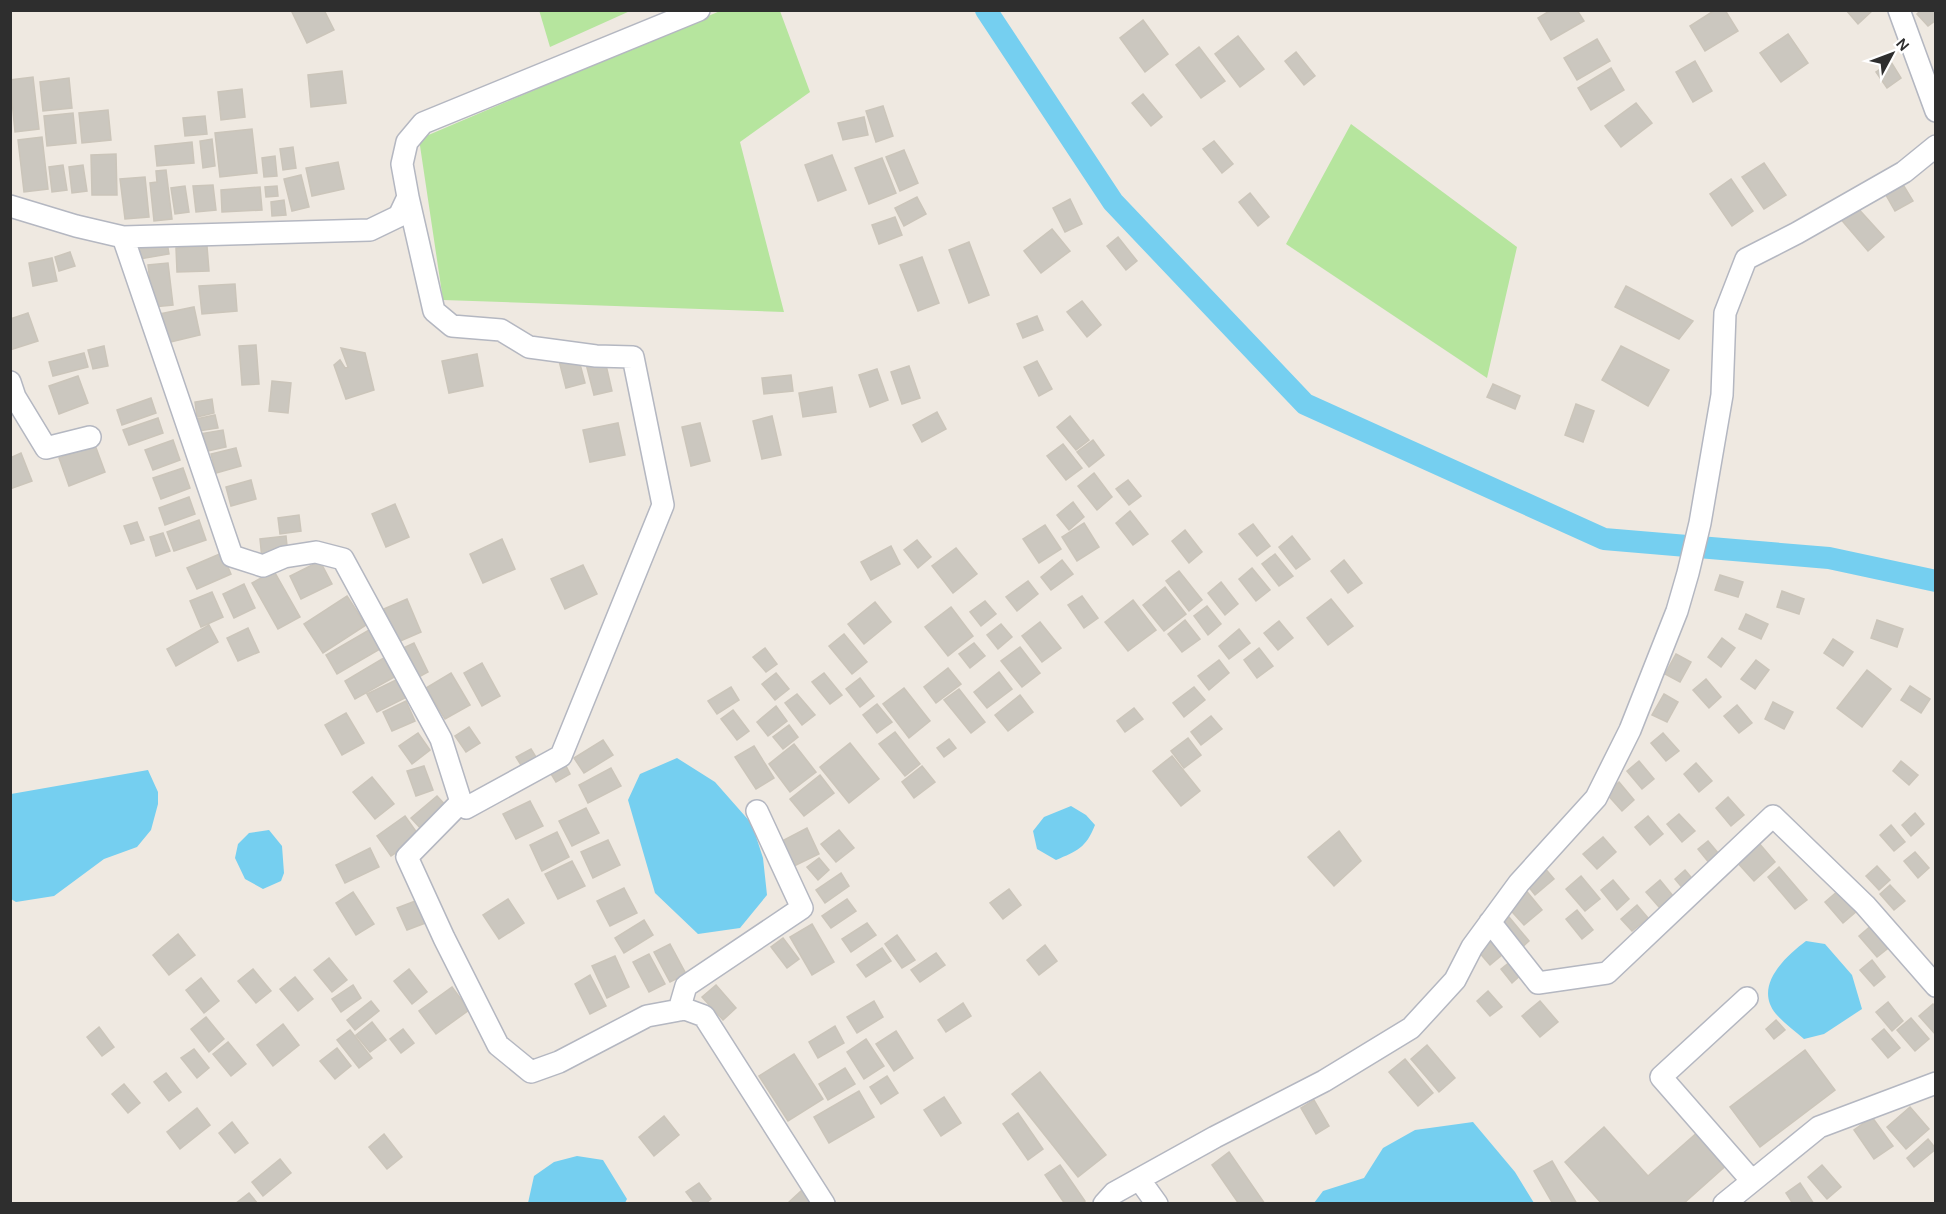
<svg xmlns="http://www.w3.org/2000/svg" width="1946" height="1214" font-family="Karla,sans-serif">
<rect width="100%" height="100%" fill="#efe9e1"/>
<path fill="#b6e59e" d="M539,10H630V11L550,47Z
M720,11H780L810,92L740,142L784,312L443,300L419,139Z
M1351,124L1517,247L1487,378L1286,244Z"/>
<path fill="#75cff0" d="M677,758L715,782L752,824L763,858L767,895L740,928L698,934L655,893L628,800L640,774Z
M148,770L158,792V804L151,830L137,847L104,859L54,896L16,902L11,899V794Z
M1071,806L1086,815L1095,825C1086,848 1077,851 1056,860L1037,849L1033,831L1044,817Z
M269,830L282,846L284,873L281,881L263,889L245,879L235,858L238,844L249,833Z
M1806,941L1825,944L1852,975L1862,1009L1824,1034L1804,1039C1795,1031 1784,1023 1776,1014C1753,986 1785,957 1806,941Z
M1473,1122L1515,1172L1534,1203H1314L1323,1191L1364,1178L1383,1148L1415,1130Z
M577,1156L603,1160L627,1199L625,1203H528L534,1176L554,1162Z"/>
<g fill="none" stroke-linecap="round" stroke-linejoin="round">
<path stroke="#75cff0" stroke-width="22" d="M986,10L1113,202L1305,404L1604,539L1829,558L1936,581"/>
</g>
<path fill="#cbc7bf" stroke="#cbc5ba" stroke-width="1.5" d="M291,10H324L334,30L307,43Z
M1551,10H1577L1584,21L1551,40L1538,18Z
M1715,10H1725L1738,31L1705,51L1690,26Z
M1846,10H1873L1858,24Z
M1921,10H1936V20L1928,26L1917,14Z
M1143,20L1168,54L1145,72L1120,38Z
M1788,34L1808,63L1781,82L1760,53Z
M1238,36L1264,69L1240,87L1215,54Z
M1597,39L1610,61L1577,80L1564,58Z
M1199,47L1225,81L1201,98L1176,65Z
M1296,52L1315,76L1304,85L1285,61Z
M1695,61L1712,91L1693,102L1676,72Z
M1891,62L1901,78L1887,88L1876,72Z
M1611,68L1624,90L1591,110L1578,88Z
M342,71L346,103L311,107L308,75Z
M33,77L39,129L15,132L10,80Z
M69,78L72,108L43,111L40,82Z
M242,89L245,117L221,120L218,92Z
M1143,94L1162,117L1151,126L1132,103Z
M1636,103L1652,123L1621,147L1605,126Z
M883,106L893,136L876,142L866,111Z
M108,110L111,140L82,143L79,113Z
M73,113L76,143L47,146L44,116Z
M205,116L207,134L185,136L183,118Z
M864,117L868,135L843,140L838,123Z
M252,129L257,173L220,177L215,133Z
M42,137L48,189L24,192L18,140Z
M212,139L215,166L203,168L200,141Z
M1214,141L1233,164L1222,173L1203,149Z
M192,142L194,163L157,166L155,146Z
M293,147L296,168L283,170L280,149Z
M904,150L918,183L900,191L886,157Z
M116,154L117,195H92L91,155Z
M832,155L846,190L818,201L805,165Z
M275,156L277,176L264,177L262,158Z
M882,158L896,193L869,204L855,168Z
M338,162L344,189L312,196L306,168Z
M1764,163L1786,195L1764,209L1742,177Z
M63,165L67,190L52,192L49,167Z
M83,165L87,191L72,193L69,167Z
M166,170L172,219L154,221L150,183L157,182L156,171Z
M301,175L309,207L292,211L284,179Z
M145,177L149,217L125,219L120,179Z
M1899,178L1913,201L1895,211L1882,188Z
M1731,179L1753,211L1732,226L1710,194Z
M213,185L216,210L196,212L193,186Z
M185,186L189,212L175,214L171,188Z
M277,186L278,196L266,197L265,187Z
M260,187L262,210L222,212L221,190Z
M1250,193L1269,217L1258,226L1239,202Z
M917,197L926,214L904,226L895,208Z
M1070,199L1082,224L1065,232L1053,208Z
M284,200L286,215L272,216L271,202Z
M1854,204L1884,237L1868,251L1839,217Z
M895,217L902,235L879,244L872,225Z
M1052,229L1070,251L1041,273L1024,251Z
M1118,237L1137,261L1126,270L1107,246Z
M167,242L169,254L140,259L138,247Z
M969,242L989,295L969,303L949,250Z
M207,246L209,271L177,272L176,248Z
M70,252L75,266L59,271L55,257Z
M922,257L939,303L918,311L900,265Z
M52,258L57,281L33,286L29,263Z
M168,263L173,305L153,307L148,265Z
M235,284L237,311L202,314L199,286Z
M1626,286L1693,321L1679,339L1615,307Z
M1082,301L1101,325L1087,337L1067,312Z
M194,307L200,335L166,343L159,314Z
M28,313L38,341L10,350V319Z
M1037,316L1043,330L1023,338L1017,324Z
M256,345L259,384L242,385L239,346Z
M575,345L585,383L566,388L556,349Z
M104,346L108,366L93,369L88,350Z
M1621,346L1669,370L1648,406L1602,380Z
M341,348L365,353L374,390L346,399L334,365L340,360L345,368L348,367Z
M603,352L612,391L594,395L584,356Z
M84,353L88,367L53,376L49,362Z
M477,354L483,386L449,393L442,361Z
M1037,361L1052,389L1039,396L1024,367Z
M909,366L920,398L902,404L891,372Z
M877,369L888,400L870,407L859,375Z
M791,375L793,391L764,394L762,378Z
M78,376L88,403L59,414L49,386Z
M272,381L291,383L288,413L269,411Z
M1493,384L1520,396L1515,409L1487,397Z
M832,387L836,412L803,417L799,393Z
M151,398L156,413L122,425L117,410Z
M212,399L214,413L197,417L195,402Z
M1576,404L1594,411L1583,442L1565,435Z
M937,412L946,429L922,442L913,425Z
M215,415L218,428L199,431L196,419Z
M772,416L781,455L762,459L753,421Z
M1070,416L1089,440L1076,450L1057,427Z
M158,418L163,433L129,445L123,430Z
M618,423L625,455L590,462L583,430Z
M700,423L710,461L691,466L682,427Z
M223,430L226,447L203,452L199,434Z
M173,440L180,460L153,470L145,450Z
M1093,440L1104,455L1089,467L1077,452Z
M1063,444L1082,468L1066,480L1047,456Z
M95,445L105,472L69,486L59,458Z
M236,448L241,466L216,473L211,454Z
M21,453L32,481L10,489V458Z
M183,468L190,488L161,499L153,478Z
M1094,473L1112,497L1097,510L1078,486Z
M251,480L256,499L231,506L226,487Z
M1128,480L1141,496L1129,505L1116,489Z
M189,497L195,514L165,525L159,508Z
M1073,502L1084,517L1069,530L1057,515Z
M395,504L409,537L386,547L372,514Z
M1130,511L1148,534L1133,545L1116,523Z
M299,515L301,531L280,534L278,518Z
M199,520L206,540L174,551L167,532Z
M137,522L144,540L131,544L124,526Z
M1084,523L1099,547L1077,561L1062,537Z
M1253,524L1270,546L1257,556L1239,534Z
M1045,525L1061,549L1039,563L1023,539Z
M1185,530L1202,552L1189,563L1172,541Z
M163,533L170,551L156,556L150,537Z
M286,536L288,556L262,559L260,539Z
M1292,536L1310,559L1296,569L1279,547Z
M502,539L515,569L483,583L470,554Z
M917,540L931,557L918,568L904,550Z
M891,546L900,564L871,580L861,562Z
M956,548L977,574L953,593L932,566Z
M222,553L231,574L197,589L187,568Z
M1275,554L1293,576L1279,586L1262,564Z
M1062,560L1073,574L1051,590L1041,577Z
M1344,560L1362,583L1348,593L1331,571Z
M320,561L332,584L301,599L290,576Z
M583,565L597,594L565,609L551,579Z
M1252,568L1270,590L1256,601L1239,579Z
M274,571L300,617L278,629L252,583Z
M1179,571L1202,600L1189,611L1166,581Z
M1720,575L1743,582L1738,597L1715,590Z
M1028,581L1038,594L1017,611L1006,597Z
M1221,582L1238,604L1225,615L1208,593Z
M244,584L255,608L234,618L223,594Z
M1165,587L1186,614L1164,631L1143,605Z
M1782,591L1804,599L1799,614L1777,607Z
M212,592L223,617L201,627L190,601Z
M347,596L366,625L323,653L304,624Z
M1082,596L1098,618L1084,628L1068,605Z
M407,599L421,632L398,642L384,609Z
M1331,599L1353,626L1328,645L1307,618Z
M1133,600L1156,630L1128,651L1105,622Z
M985,601L996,614L981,626L970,612Z
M875,602L891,622L864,644L848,624Z
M1207,606L1221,624L1208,635L1194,616Z
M951,607L973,636L948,656L925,627Z
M1746,614L1768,624L1761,639L1739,629Z
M1185,620L1200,639L1182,652L1168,634Z
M1877,620L1903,629L1897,647L1871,638Z
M1279,621L1293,638L1278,650L1264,633Z
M1040,622L1061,648L1042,662L1022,636Z
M1001,624L1012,637L998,649L987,635Z
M209,625L218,642L176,666L167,649Z
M248,628L259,652L238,661L227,638Z
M1239,629L1250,643L1229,659L1219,646Z
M369,630L380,649L337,674L326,655Z
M844,634L867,662L852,674L829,646Z
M1722,638L1735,648L1721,667L1708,657Z
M1833,639L1853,652L1843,666L1824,653Z
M414,643L428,672L417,678L403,648Z
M974,643L985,656L970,668L959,654Z
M1020,647L1040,673L1022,687L1001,661Z
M765,648L777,664L766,672L753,657Z
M1259,648L1273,666L1257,678L1244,660Z
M1676,654L1691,662L1680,682L1665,674Z
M387,656L398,675L355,699L345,681Z
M1219,660L1229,673L1209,690L1198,676Z
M1756,660L1769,670L1755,689L1741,679Z
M482,663L500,696L482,706L464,673Z
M948,668L961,684L936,703L924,687Z
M1867,670L1891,689L1862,727L1837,708Z
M999,672L1012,689L987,708L974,692Z
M451,673L470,705L445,719L426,688Z
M776,673L789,689L775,700L762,684Z
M824,673L842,695L830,704L812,682Z
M860,678L874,696L860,707L846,689Z
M398,679L407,697L377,712L367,694Z
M1706,679L1721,697L1709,708L1693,690Z
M1910,686L1930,699L1921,713L1901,700Z
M731,687L739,700L717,714L708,701Z
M1194,687L1205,700L1184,717L1173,703Z
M904,688L930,721L909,738L883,704Z
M959,689L985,722L971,733L944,700Z
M797,694L815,715L802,725L785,703Z
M1664,694L1678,702L1667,722L1652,715Z
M1020,695L1033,712L1008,731L995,715Z
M406,701L415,721L392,731L383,712Z
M1773,702L1793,712L1784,729L1765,719Z
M877,704L892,722L877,733L863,715Z
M1737,705L1752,723L1739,733L1724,716Z
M776,706L787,721L768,736L757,722Z
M1134,708L1143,719L1125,732L1117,721Z
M733,710L749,731L737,740L721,719Z
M346,713L364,743L342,755L325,725Z
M1211,716L1222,729L1201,745L1191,732Z
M789,725L798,737L783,749L773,737Z
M469,727L480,743L466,752L455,736Z
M895,732L920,764L905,776L879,744Z
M418,733L430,750L412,764L399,746Z
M1663,733L1679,751L1666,761L1651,743Z
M1188,738L1201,755L1184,768L1171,751Z
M949,739L956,748L944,757L937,748Z
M603,740L613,755L584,773L574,758Z
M850,743L879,779L849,803L820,767Z
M794,744L816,772L790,792L769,764Z
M754,746L774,778L756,789L735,757Z
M531,749L539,762L524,770L516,757Z
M1172,756L1200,791L1181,806L1153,771Z
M563,760L570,774L556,782L548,769Z
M1639,761L1654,779L1642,789L1627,771Z
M1901,761L1918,775L1909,785L1893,771Z
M1696,763L1712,781L1699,792L1684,774Z
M424,766L433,790L416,796L407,771Z
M922,766L935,782L914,798L902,782Z
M611,768L621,786L588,803L579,785Z
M820,775L834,793L804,816L790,799Z
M372,777L394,804L375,819L353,792Z
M1619,782L1634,800L1622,811L1606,793Z
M437,796L449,809L423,831L411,818Z
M1728,797L1744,815L1731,826L1716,808Z
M530,801L543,826L516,839L503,814Z
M586,808L599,833L572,846L559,821Z
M1915,813L1924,824L1911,836L1902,825Z
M1679,814L1695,831L1682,842L1667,824Z
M405,816L420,837L391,856L377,836Z
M1648,816L1663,834L1650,845L1635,827Z
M1891,825L1905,842L1894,851L1880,835Z
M807,828L819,854L792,867L780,842Z
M839,830L854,848L836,862L821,844Z
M1339,831L1361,861L1334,886L1308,857Z
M557,832L569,857L542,871L530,845Z
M1603,837L1616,852L1597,869L1583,854Z
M608,840L620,865L593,878L581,852Z
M1708,841L1724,860L1714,869L1698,849Z
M1758,842L1775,862L1754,881L1736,861Z
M370,848L379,867L345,883L336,865Z
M1915,852L1929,868L1918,878L1904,861Z
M819,858L829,870L818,880L807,867Z
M572,861L585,886L558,899L545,874Z
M1543,866L1554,879L1535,895L1524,881Z
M1877,866L1890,880L1879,890L1866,876Z
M1779,867L1807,900L1795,909L1768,877Z
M1685,870L1695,882L1685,891L1675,879Z
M841,873L849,886L825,903L816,890Z
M1581,876L1600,899L1585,911L1566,889Z
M1613,880L1629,899L1617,910L1601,890Z
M1660,880L1673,896L1659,907L1646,892Z
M1890,885L1905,901L1894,910L1880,894Z
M624,888L637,913L610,926L597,901Z
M1524,888L1542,910L1524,925L1505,904Z
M1009,889L1021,905L1003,919L990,903Z
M1839,890L1857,911L1843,923L1825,902Z
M353,892L374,924L356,935L336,903Z
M508,899L524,923L499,939L483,915Z
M847,899L856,911L831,928L822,916Z
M418,900L428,922L407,930L397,908Z
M1637,905L1648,918L1632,931L1621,919Z
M1577,910L1593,930L1582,939L1566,919Z
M1509,917L1529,941L1519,950L1498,926Z
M644,920L653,935L624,953L615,938Z
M867,923L876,935L851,952L842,939Z
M812,924L834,962L812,975L790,937Z
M1873,924L1891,946L1877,957L1859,936Z
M178,934L195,955L169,975L153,955Z
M897,935L915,960L902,968L885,944Z
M1496,936L1508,950L1490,965L1478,951Z
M783,938L799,959L787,968L771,947Z
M670,944L686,974L670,982L654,952Z
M1045,945L1057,961L1039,975L1027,960Z
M882,948L891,961L866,977L857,965Z
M936,953L945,965L920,982L911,970Z
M649,954L665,984L649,992L633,962Z
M615,956L629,987L607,998L592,966Z
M329,958L347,980L332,992L314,970Z
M1872,960L1885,977L1874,986L1860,970Z
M1511,961L1523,973L1512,983L1501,969Z
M253,969L271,991L256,1003L238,981Z
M409,969L427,992L412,1004L394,981Z
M590,975L606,1006L590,1014L575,984Z
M295,977L313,999L298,1011L280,989Z
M201,978L219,1001L204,1013L186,990Z
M353,985L361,998L341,1012L332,999Z
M716,985L736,1008L723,1020L702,997Z
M452,987L469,1010L436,1034L419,1011Z
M1488,991L1502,1007L1490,1016L1477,1001Z
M371,1001L379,1011L355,1030L347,1020Z
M874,1001L883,1017L857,1033L847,1017Z
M1540,1001L1558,1022L1540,1037L1522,1016Z
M1888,1002L1903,1021L1892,1031L1876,1012Z
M963,1003L971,1016L946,1032L938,1020Z
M1933,1004L1936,1007V1035L1919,1016Z
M206,1017L224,1039L209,1052L191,1029Z
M1911,1018L1929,1039L1915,1051L1897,1030Z
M1776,1020L1785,1030L1774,1039L1766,1029Z
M372,1022L386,1040L370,1052L356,1035Z
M283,1024L299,1045L273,1066L257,1045Z
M835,1026L844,1043L818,1058L809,1042Z
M99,1027L114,1047L102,1056L87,1037Z
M403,1029L414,1043L401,1053L390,1039Z
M1884,1029L1900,1048L1888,1058L1872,1039Z
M350,1030L372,1058L359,1068L337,1040Z
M896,1031L913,1058L894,1071L876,1044Z
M866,1039L884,1066L864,1079L847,1052Z
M228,1042L246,1064L231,1076L213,1054Z
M1427,1045L1455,1078L1439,1092L1411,1059Z
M337,1048L351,1066L335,1079L320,1061Z
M194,1049L209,1068L197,1078L181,1058Z
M1805,1050L1835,1090L1760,1147L1730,1107Z
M794,1054L823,1099L788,1121L759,1076Z
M1405,1059L1433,1093L1418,1106L1389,1072Z
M845,1068L855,1084L828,1100L819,1084Z
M1040,1072L1106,1155L1078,1177L1012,1094Z
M166,1073L181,1092L169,1101L154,1082Z
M887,1076L898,1093L881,1104L870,1087Z
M124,1084L140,1103L128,1113L112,1094Z
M859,1091L874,1117L829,1143L814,1117Z
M944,1097L961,1123L941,1136L924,1110Z
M1314,1100L1329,1126L1316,1134L1301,1108Z
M1910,1107L1929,1129L1906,1149L1887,1127Z
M197,1108L210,1125L180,1149L167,1132Z
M1018,1113L1043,1149L1028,1160L1003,1124Z
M664,1116L679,1135L654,1156L639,1137Z
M1872,1117L1893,1146L1874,1159L1854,1130Z
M232,1122L248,1143L235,1153L219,1133Z
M1604,1127L1648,1176L1700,1130L1729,1163L1683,1204H1602L1565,1162Z
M384,1134L402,1157L387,1169L369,1147Z
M1928,1139L1936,1149L1914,1167L1907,1158Z
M1229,1152L1265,1204H1239L1212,1165Z
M280,1159L291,1173L263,1196L252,1182Z
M1552,1161L1577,1204H1553L1534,1171Z
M1060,1165L1085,1201L1081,1204H1065L1045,1175Z
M1822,1165L1841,1187L1827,1199L1808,1177Z
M699,1183L711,1199L705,1204H695L686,1192Z
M1800,1183L1814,1204H1793L1786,1193Z
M802,1190L813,1203L787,1204Z
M249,1193L258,1204H235Z"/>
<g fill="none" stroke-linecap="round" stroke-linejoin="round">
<g stroke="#b4b7c1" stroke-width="24">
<path id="minor" d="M1899,10L1936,111
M408,197L434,311L452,326L501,330L529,347L596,356L633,357L663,505L561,756L466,808
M10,206L76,226L123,237L370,230L399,216L408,197L402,164L407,142L423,123L699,10
M123,237L232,556L263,566L284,557L316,552L343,559L441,739L461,802L407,857L444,938L498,1045L531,1072L559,1062L647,1016L685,1009L704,1016L824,1204
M10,382L15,397L46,448L90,437
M1490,922L1538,983L1607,973L1773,816L1865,905L1936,986
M1747,998L1661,1077L1752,1181
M679,1010L686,986L802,908L757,811
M1139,1179L1157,1204
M1104,1204L1114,1193L1215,1137L1324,1081L1411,1028L1455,980L1472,947L1519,883L1596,798L1630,730L1677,611L1688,573L1700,523L1722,395L1725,313L1746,259L1797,233L1904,172L1936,146
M1724,1204L1819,1127L1936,1083"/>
</g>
<use href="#minor" stroke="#fff" stroke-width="21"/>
</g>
<rect width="1946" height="1214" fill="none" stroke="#2e2e2e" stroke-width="24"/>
<g transform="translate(1892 54) rotate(49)" stroke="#ffffff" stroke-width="4.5" paint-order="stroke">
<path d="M0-4.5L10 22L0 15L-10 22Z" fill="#2e2e2e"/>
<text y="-9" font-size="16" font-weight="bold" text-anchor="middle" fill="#2e2e2e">N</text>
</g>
</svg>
